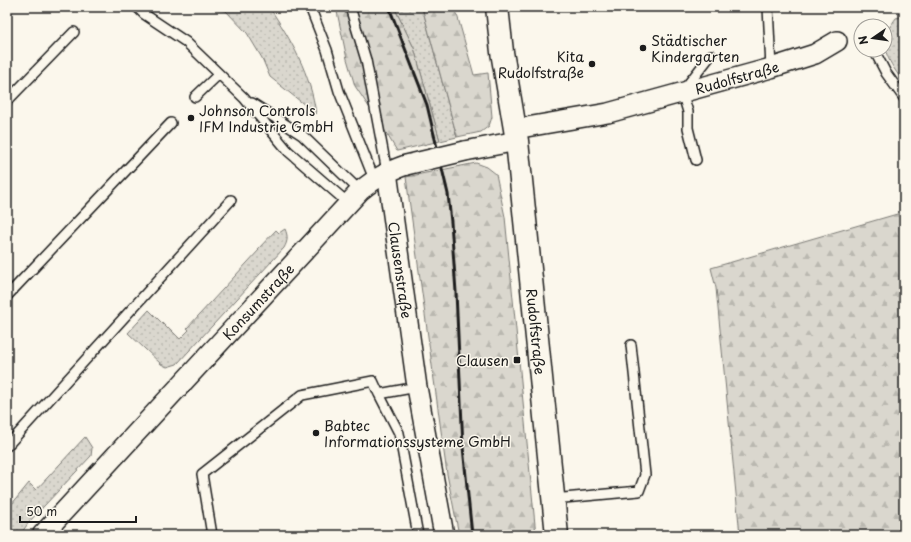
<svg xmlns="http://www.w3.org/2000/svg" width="911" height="542" font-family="'Playpen Sans',sans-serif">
<defs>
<pattern id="green-dots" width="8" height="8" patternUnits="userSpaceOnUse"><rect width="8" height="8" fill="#dad7ce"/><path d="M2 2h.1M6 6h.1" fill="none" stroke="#bab8b0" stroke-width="1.8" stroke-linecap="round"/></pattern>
<pattern id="forest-firs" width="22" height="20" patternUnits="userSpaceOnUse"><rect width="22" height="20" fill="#dad7ce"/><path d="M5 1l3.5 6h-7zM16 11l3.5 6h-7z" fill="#bab8b0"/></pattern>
</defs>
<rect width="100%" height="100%" fill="#fbf7ec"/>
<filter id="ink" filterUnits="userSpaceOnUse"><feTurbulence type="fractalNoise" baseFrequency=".025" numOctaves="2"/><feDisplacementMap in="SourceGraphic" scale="8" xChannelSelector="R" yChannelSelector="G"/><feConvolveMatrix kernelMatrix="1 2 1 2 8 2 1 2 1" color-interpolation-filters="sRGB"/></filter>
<g filter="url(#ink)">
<path fill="url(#green-dots)" stroke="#7b7a75" d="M203,7H269C291,39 311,75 316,114L270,77L262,58L247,33L226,11Z
M394,7H422L457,137L440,141L414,48Z
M904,16V83C895,70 882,54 885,37C886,31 892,24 896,18Z
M285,229C288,236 288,241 284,248L177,364L167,367L161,364L128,333L149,310L168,329L169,328L180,339L189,330L187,328L259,250L258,249L276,230L279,233Z
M85,437L92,448L91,456L29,522L20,535H7V510L29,483L36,490Z"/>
<path fill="url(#forest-firs)" stroke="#7b7a75" d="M336,7H394L414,48L440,141L397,151L385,131L355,86L347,59Z
M422,7H453L458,18L474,75L488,73L492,117L489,126L481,132L457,137Z
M476,163L487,167L496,174L505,217L536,535H459L447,474L406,177Z
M904,212V535H740L716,288L711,268Z"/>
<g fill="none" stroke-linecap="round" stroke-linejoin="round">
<g stroke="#1c1c1c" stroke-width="12">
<path id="lane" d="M137,7L144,14L186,42L244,98L288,151L348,203
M310,7L327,50L339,91L374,179
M350,7L366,60L387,172
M768,7L771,68
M874,50L886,73L904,98
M195,97L219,74
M7,101L74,32
M252,103L302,135L360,191
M696,160L688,128V112L682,92L711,55
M7,296L171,123
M379,394L399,433L418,535
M7,446L231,200
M553,499L639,491L645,475L631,345
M212,535L202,474L302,395L373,381L379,394L417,387"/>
</g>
<g stroke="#1c1c1c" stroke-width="22">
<g id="street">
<path id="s1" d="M515,129L608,113L771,68L815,54L837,41"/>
<path d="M465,151L517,141"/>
<path id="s2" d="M387,172L417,387L444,535"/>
<path id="s3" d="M42,535L360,191C376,178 386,172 406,165"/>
</g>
</g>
<g stroke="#1c1c1c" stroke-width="25">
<g id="secondary">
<path id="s4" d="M497,7L502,52L517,141L557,535"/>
</g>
</g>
<use href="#lane" stroke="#fbf7ec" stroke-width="9"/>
<use href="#street" stroke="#fbf7ec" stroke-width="19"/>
<use href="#secondary" stroke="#fbf7ec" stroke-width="22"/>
<path stroke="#1c1c1c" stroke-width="3" d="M389,7L427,105L448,194L451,222L456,292L463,447L472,535"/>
<g stroke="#1c1c1c" stroke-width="22" stroke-linecap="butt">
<path id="street-bridge" d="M406,165L465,151"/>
</g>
<use href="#street-bridge" stroke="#fbf7ec" stroke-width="19"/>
</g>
</g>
<g fill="#1c1c1c" stroke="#fbf7ec" stroke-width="1.5">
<circle cx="643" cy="48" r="4"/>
<circle cx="592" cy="64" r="4"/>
<circle cx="191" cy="118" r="4"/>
<rect x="513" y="356" width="8" height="8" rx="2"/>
<circle cx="316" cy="433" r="4"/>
</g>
<g text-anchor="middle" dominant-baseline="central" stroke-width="3" stroke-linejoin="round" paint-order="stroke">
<g font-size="14" fill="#1c1c1c" stroke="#fbf7ec" text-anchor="start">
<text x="651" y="40">Städtischer<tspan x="651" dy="16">Kindergarten</tspan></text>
<text x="584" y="56" text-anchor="end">Kita<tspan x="584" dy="16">Rudolfstraße</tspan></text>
<text x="199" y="110">Johnson Controls<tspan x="199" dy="16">IFM Industrie GmbH</tspan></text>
<text x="509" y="360" text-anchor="end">Clausen</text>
<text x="324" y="425">Babtec<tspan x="324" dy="16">Informationssysteme GmbH</tspan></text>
</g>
<g font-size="14" fill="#1c1c1c" stroke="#fbf7ec">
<text stroke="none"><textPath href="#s1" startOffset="228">Rudolfstraße</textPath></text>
<text stroke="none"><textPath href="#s2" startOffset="99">Clausenstraße</textPath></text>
<text stroke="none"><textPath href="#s3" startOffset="318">Konsumstraße</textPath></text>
<text stroke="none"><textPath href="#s4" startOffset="327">Rudolfstraße</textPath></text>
</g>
</g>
<rect width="911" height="542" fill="none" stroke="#fbf7ec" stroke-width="24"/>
<rect x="12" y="12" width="887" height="518" fill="none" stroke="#1c1c1c" stroke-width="1.5" filter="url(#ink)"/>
<g transform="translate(873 38) rotate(257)"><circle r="19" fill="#fbf7ec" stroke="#a29f99"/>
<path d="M0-3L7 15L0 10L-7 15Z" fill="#1c1c1c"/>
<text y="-6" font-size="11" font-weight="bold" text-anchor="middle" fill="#1c1c1c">N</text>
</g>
<path d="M20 516v6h116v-6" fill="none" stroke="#1c1c1c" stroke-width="2"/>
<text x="26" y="516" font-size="12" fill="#1c1c1c" stroke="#fbf7ec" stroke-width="3" paint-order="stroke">50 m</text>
</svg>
